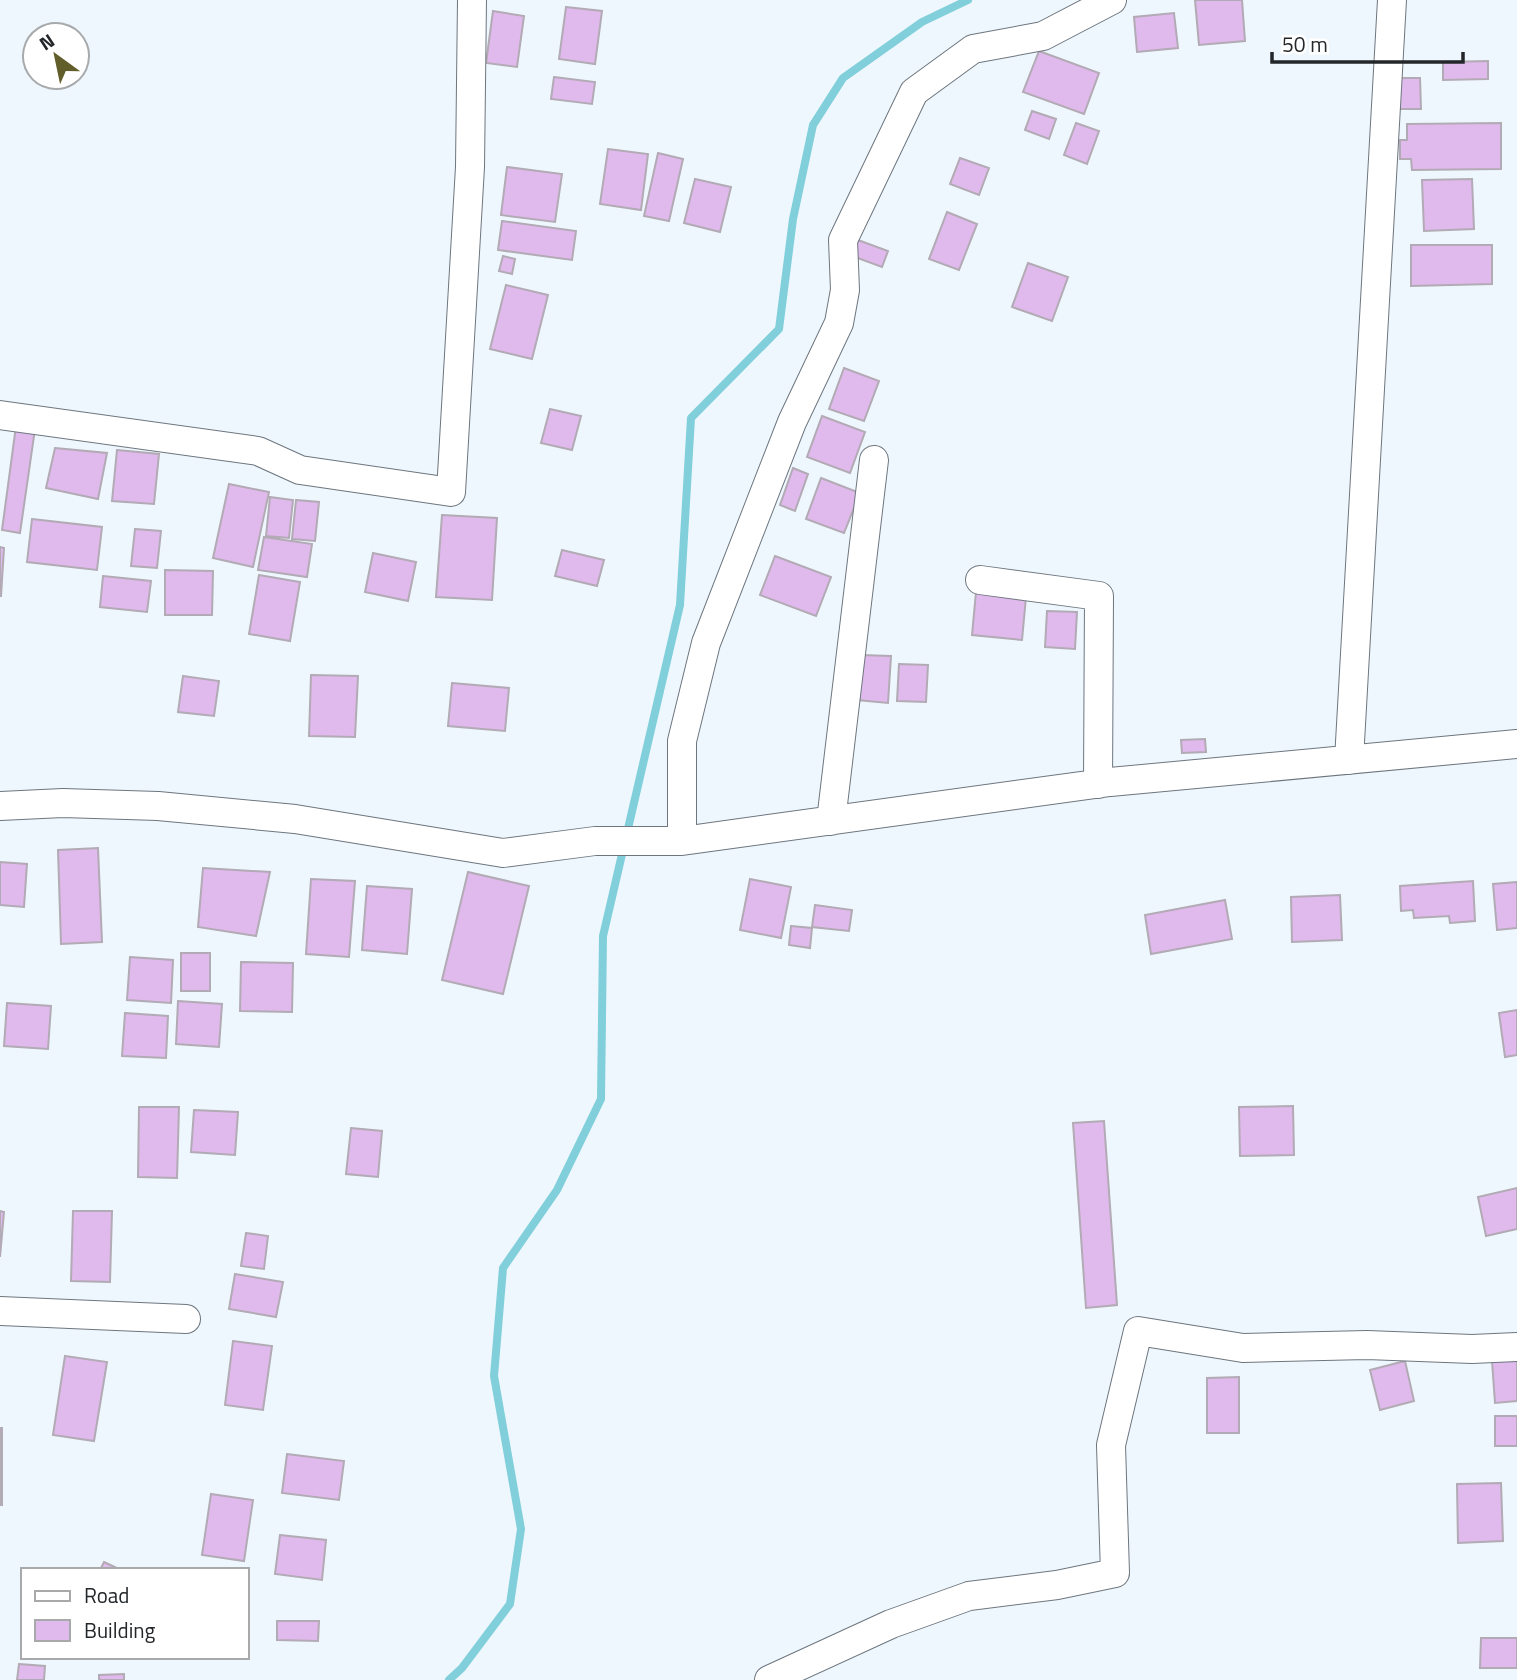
<svg xmlns="http://www.w3.org/2000/svg" width="1517" height="1680" font-family="'Titillium Web',sans-serif">
<rect width="100%" height="100%" fill="#eff7fe"/>
<g fill="none" stroke-linecap="round" stroke-linejoin="round">
<path stroke="#80cfda" stroke-width="8" d="M449,1680L462,1668L510,1604L521,1529L494,1376L503,1268L557,1190L601,1099L603,936L680,605L691,418L779,329L793,219L813,125L843,78L922,22L968,0"/>
</g>
<path fill="#e0baec" stroke="#b2aab4" stroke-width="2" d="M1195,0H1242L1245,41L1199,45Z
M566,7L602,11L595,64L559,59Z
M493,11L524,16L517,67L486,63Z
M1174,13L1178,48L1137,52L1134,17Z
M1039,51L1099,73L1084,114L1023,92Z
M1488,61V79L1443,80V62Z
M554,77L595,82L592,104L551,99Z
M1397,78H1420L1421,109H1398Z
M1032,111L1056,119L1049,139L1025,130Z
M1076,123L1099,131L1087,164L1064,155Z
M1501,123V169L1412,170L1411,159H1400V140H1407V124Z
M608,149L648,154L641,210L600,204Z
M658,153L683,159L669,221L644,216Z
M960,158L989,168L979,195L950,184Z
M507,167L562,174L555,222L501,215Z
M695,179L731,187L720,232L684,223Z
M1472,179L1474,229L1424,231L1422,180Z
M947,212L977,224L959,270L929,259Z
M502,221L576,231L572,260L498,250Z
M858,240L888,251L882,267L852,256Z
M1411,245H1492V284L1411,286Z
M503,256L515,259L512,274L499,271Z
M1028,263L1068,277L1052,321L1012,307Z
M506,285L548,295L532,359L490,349Z
M844,368L879,381L864,421L829,409Z
M550,409L581,416L572,450L541,443Z
M822,416L865,432L850,473L807,457Z
M16,426L35,429L20,533L2,530Z
M55,448L107,453L98,499L46,488Z
M117,450L159,454L154,504L112,501Z
M793,468L808,474L795,511L780,505Z
M821,478L860,493L844,533L806,519Z
M229,484L269,492L253,567L213,558Z
M270,497L293,500L289,538L266,536Z
M296,500L319,502L315,541L292,539Z
M442,515L497,518L492,600L436,597Z
M32,519L102,527L97,570L27,562Z
M135,529L161,531L157,568L131,566Z
M264,537L312,544L307,577L258,570Z
M0,547L4,548L1,596H0Z
M562,550L604,560L597,586L555,576Z
M373,553L416,562L408,601L365,592Z
M775,556L831,577L816,616L760,595Z
M165,570L213,571L212,615H165Z
M259,575L300,582L290,641L249,634Z
M103,576L151,581L147,612L100,607Z
M976,592L1026,597L1022,640L972,635Z
M1047,611L1077,612L1075,649L1045,647Z
M861,655L891,656L888,703L857,700Z
M899,664L928,665L926,702L897,701Z
M311,675L358,676L355,737L309,736Z
M183,676L219,681L214,716L178,712Z
M452,683L509,688L505,731L448,726Z
M1205,739L1206,752L1182,753L1181,740Z
M98,848L102,942L61,944L58,850Z
M0,862L27,864L24,907L0,905Z
M203,868L270,872L256,936L198,927Z
M468,872L529,886L503,994L442,980Z
M311,879L355,881L349,957L306,954Z
M750,879L791,887L781,938L740,930Z
M1473,881L1475,921L1450,923L1449,916L1414,918L1413,910L1401,911L1400,886Z
M1517,882V928L1497,930L1493,884Z
M367,886L412,889L407,954L362,950Z
M1340,895L1342,940L1292,942L1291,897Z
M1225,900L1232,939L1151,954L1145,915Z
M815,905L852,910L849,931L812,927Z
M791,926L812,928L810,948L789,945Z
M181,953H210V991H181Z
M130,957L173,960L171,1003L127,1000Z
M241,962L293,963L292,1012L240,1011Z
M178,1001L222,1004L219,1047L176,1044Z
M7,1003L51,1006L48,1049L4,1046Z
M1517,1010V1055L1505,1057L1499,1013Z
M125,1013L168,1016L166,1058L122,1056Z
M1293,1106L1294,1155L1240,1156L1239,1107Z
M139,1107H179L177,1178L138,1177Z
M194,1110L238,1112L235,1155L191,1152Z
M1104,1121L1117,1305L1086,1308L1073,1123Z
M351,1128L382,1131L378,1177L346,1174Z
M1517,1188V1229L1486,1236L1478,1197Z
M0,1211L4,1212L0,1257Z
M73,1211H112L110,1282L71,1281Z
M246,1233L268,1236L264,1269L241,1266Z
M235,1274L283,1282L276,1317L229,1309Z
M233,1341L272,1346L263,1410L225,1405Z
M65,1356L107,1362L94,1441L53,1435Z
M1517,1359V1401L1495,1403L1492,1361Z
M1405,1361L1414,1401L1380,1410L1370,1370Z
M1239,1377V1433H1207V1378Z
M1495,1416H1517V1446H1495Z
M0,1428H2V1505H0Z
M287,1454L344,1461L339,1500L282,1493Z
M1501,1483L1503,1541L1458,1543L1457,1484Z
M211,1494L253,1500L244,1561L202,1555Z
M280,1535L326,1540L322,1580L275,1574Z
M104,1562L121,1570H100Z
M277,1621H319L318,1641L277,1640Z
M1481,1638H1517V1668H1480Z
M19,1664L45,1666L44,1680H17Z
M124,1674V1680H99V1675Z"/>
<g fill="none" stroke-linecap="round" stroke-linejoin="round">
<g stroke="#6d767e" stroke-width="30">
<path id="minor" d="M0,415L258,451L300,470L451,492L470,167L472,0
M980,580L1099,596L1098,784
M1349,760L1392,0
M0,806L63,803L158,806L295,819L503,853L595,841H682V741L706,643L792,422L839,323L845,290L843,240L914,92L973,49L1043,36L1112,0
M831,821L874,460
M682,841L1110,782L1517,744
M0,1311L186,1319
M769,1680L891,1624L969,1596L1057,1585L1115,1573L1111,1445L1138,1331L1243,1348L1367,1345L1472,1349L1517,1347"/>
</g>
<use href="#minor" stroke="#fff" stroke-width="28"/>
</g>
<rect x="21" y="1568" width="228" height="91" fill="#ffffff" stroke="#a7a9aa" stroke-width="2"/>
<rect x="35" y="1591" width="35" height="10" fill="#ffffff" stroke="#a7a9aa" stroke-width="2"/>
<text x="84" y="1603" font-size="21" fill="#23272a">Road</text>
<rect x="35" y="1620" width="35" height="21" fill="#e0baec" stroke="#a7a9aa" stroke-width="2"/>
<text x="84" y="1638" font-size="21" fill="#23272a">Building</text>
<g transform="translate(56 56) rotate(327)"><circle r="33" fill="#ffffff" stroke="#a7a9aa" stroke-width="2"/>
<path d="M0-5L12 26L0 18L-12 26Z" fill="#615e2b"/>
<text y="-10" font-size="19" font-weight="bold" text-anchor="middle" fill="#23272a">N</text>
</g>
<path d="M1272 52v10h191v-10" fill="none" stroke="#23272a" stroke-width="3.5"/>
<text x="1282" y="52" font-size="21" fill="#23272a" stroke="#ffffff" stroke-width="5" paint-order="stroke">50 m</text>
</svg>
